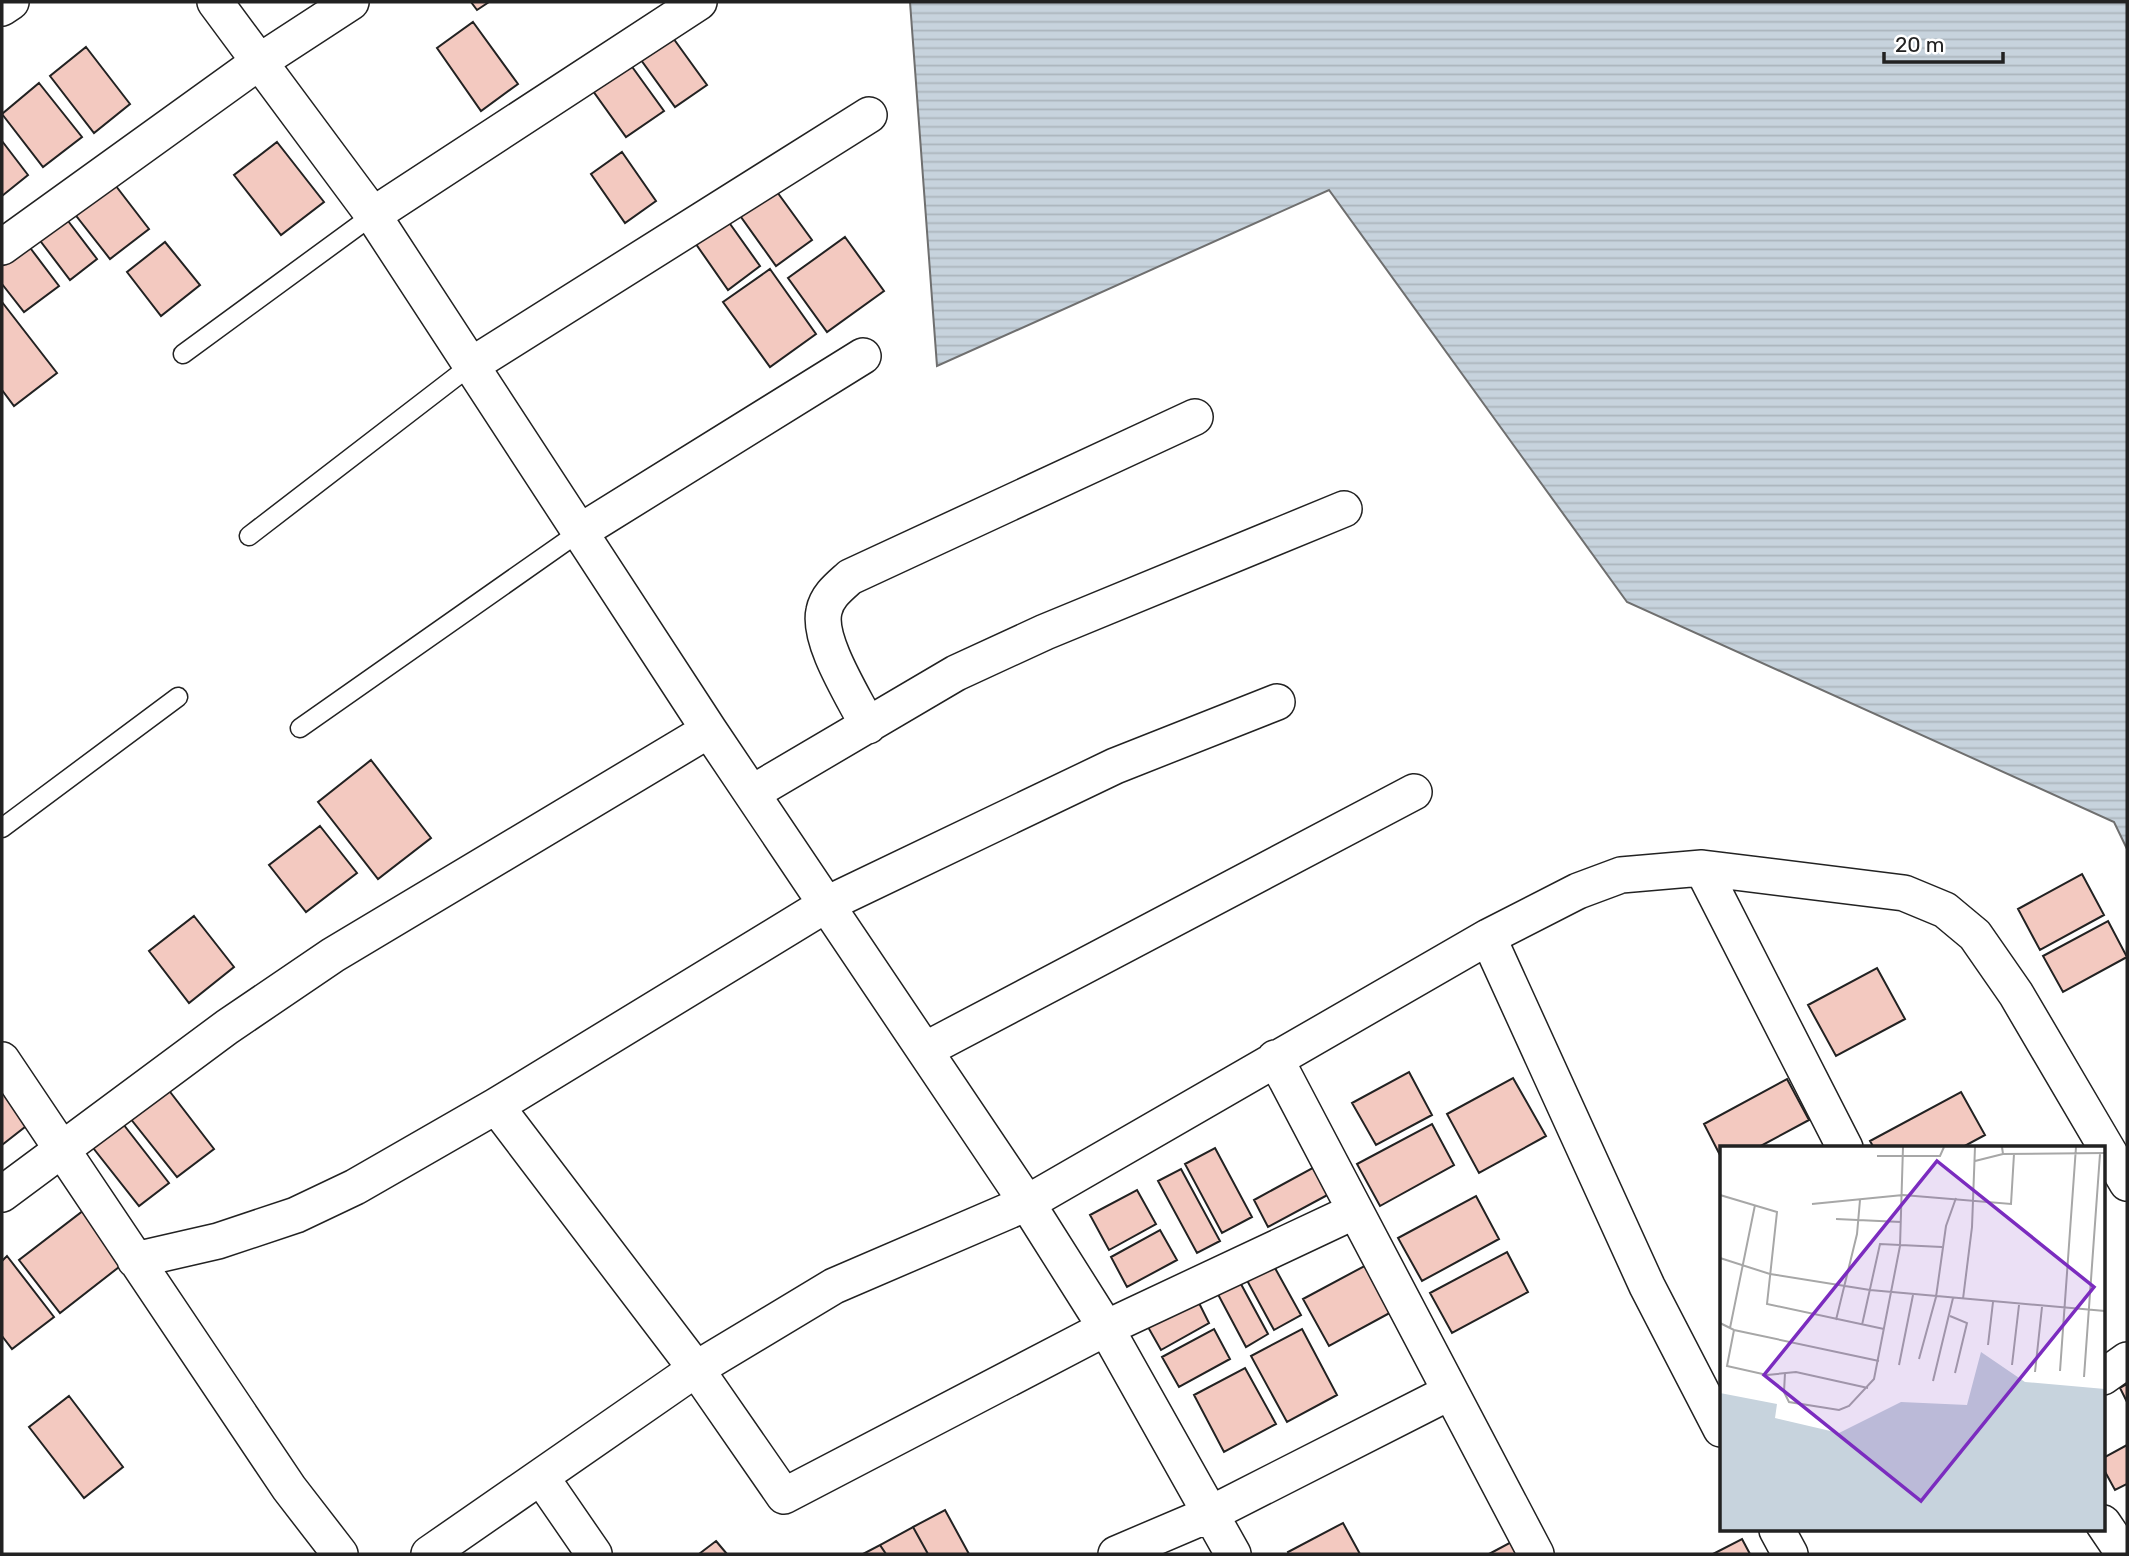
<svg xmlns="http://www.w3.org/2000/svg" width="2129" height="1556" font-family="Rubik,sans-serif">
<defs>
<pattern id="water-rules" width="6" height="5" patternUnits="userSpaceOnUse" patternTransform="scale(1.75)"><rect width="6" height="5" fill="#c7d3dd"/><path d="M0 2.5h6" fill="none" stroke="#abb5bd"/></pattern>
</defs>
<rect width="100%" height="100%" fill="#fff"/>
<path fill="url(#water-rules)" stroke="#6f6f6f" stroke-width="2" d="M910,2H2127V849L2114,822L1627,602L1329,190L937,366Z"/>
<path fill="#f3c9c0" stroke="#222" stroke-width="2" d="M471,2H489L477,10Z
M473,22L518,84L481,111L437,48Z
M668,31L707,85L675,107L636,53Z
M86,47L130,104L94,133L50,76Z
M625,57L664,111L626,137L588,84Z
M39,83L82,137L43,167L2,114Z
M2,141L28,175L2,196Z
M277,142L324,202L281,235L234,175Z
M622,152L656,201L625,223L591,174Z
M109,177L149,229L110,259L70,208Z
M772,185L812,240L776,266L736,210Z
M62,213L97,259L70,280L35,234Z
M723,214L760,266L728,290L691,237Z
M845,237L884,291L827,332L788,278Z
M165,242L200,285L161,316L127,272Z
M28,245L59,286L24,312L2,284V266Z
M770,269L816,334L770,367L723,302Z
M2,302L57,373L14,406L2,390Z
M371,760L431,838L378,879L318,802Z
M320,826L357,873L306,912L269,865Z
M2082,874L2104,915L2040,950L2018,909Z
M194,916L234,967L189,1003L149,951Z
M2108,921L2127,957L2063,992L2043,956Z
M1877,968L1905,1019L1836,1056L1808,1005Z
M1409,1072L1432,1115L1376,1145L1352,1103Z
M1513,1078L1546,1136L1479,1173L1447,1114Z
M1787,1079L1809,1120L1757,1148H1721V1157L1704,1124Z
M164,1084L214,1149L177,1177L126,1113Z
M2,1087L30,1123L2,1145Z
M1961,1092L1985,1135L1961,1148H1874L1870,1141Z
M120,1120L169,1183L139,1206L90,1144Z
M1432,1124L1454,1165L1380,1206L1357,1164Z
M1215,1148L1252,1217L1222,1233L1185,1164Z
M1318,1165L1333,1192L1268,1227L1254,1200Z
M1181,1169L1220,1241L1197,1253L1158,1181Z
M1137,1190L1156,1224L1109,1250L1090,1215Z
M1476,1196L1499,1239L1422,1281L1398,1238Z
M88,1207L128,1260L60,1313L19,1260Z
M1160,1230L1177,1260L1127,1287L1111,1257Z
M1507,1252L1528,1292L1452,1333L1430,1293Z
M7,1256L54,1317L12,1349L2,1336V1261Z
M1270,1259L1301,1315L1274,1330L1243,1273Z
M1372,1262L1397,1309L1329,1346L1303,1299Z
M1235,1273L1268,1334L1246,1347L1213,1285Z
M1194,1293L1209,1323L1161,1350L1144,1320Z
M1214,1329L1230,1359L1179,1387L1162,1357Z
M1302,1329L1337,1395L1287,1422L1251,1356Z
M1245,1368L1276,1424L1224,1452L1194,1395Z
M2127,1384V1402L2120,1388Z
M69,1396L123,1467L84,1498L29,1427Z
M2127,1445V1484L2115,1490L2103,1468V1458Z
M945,1510L969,1554H928L913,1527Z
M1343,1523L1360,1554H1289L1288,1552Z
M913,1527L928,1554H886L880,1545Z
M1742,1539L1750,1554H1713Z
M1515,1540L1523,1554H1489Z
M716,1541L727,1554H699Z
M880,1545L886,1554H863Z"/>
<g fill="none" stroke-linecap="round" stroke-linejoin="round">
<g stroke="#222" stroke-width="21">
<path id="service" d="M183,354L373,215
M249,536L470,366
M300,728L578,533
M2,828L178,697"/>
</g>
<g stroke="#222" stroke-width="38">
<path id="minor" d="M215,2L373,215L709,730L1027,1203L1106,1328L1233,1554
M2,8L11,2
M373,215L699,2
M2,247L259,62L351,2
M470,366L869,115
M578,533L863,356
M868,726C855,699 817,641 824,611C827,596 839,587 850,577L1195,417
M752,793L956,673L1045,632L1344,509
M1702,868L1845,1148
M1488,937L1647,1286L1721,1429
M925,1050L1414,792
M1275,1058L1536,1554
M2,1060L289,1488L340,1554
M496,1106L696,1369L784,1496L1106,1328L1355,1211
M2,1194L227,1027L333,955L709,730
M135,1260L218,1241L296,1215L355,1187L496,1106L827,904L1115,766L1277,702
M2103,1377L2127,1360
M541,1477L594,1554
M2103,1523L2124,1554
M1777,1530L1790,1554
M429,1554L696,1369L834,1286L1027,1203L1488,937L1578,891L1621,875L1702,868L1904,893L1945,910L1975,935L2016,994L2127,1183
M1116,1554L1210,1514L1450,1392"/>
</g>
<use href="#service" stroke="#fff" stroke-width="18"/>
<use href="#minor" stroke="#fff" stroke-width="35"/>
</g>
<g transform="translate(1720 1146)">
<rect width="385" height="385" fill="#fff"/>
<path d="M261,206L305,236L385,243V384H0V247L57,258L55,272L119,287L181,256L247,259Z" fill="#c7d3dd"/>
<path fill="none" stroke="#a7a7a7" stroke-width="2" d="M282,1L283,8L385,7M157,10H220L224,1M255,15L283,8M0,49L57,66L47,158L164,183M92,58L183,49L291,58L294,8M116,73L181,76M0,112L50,128L150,144L385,165M243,153L252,81L255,1M230,170L247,177L235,227M116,174L137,88L140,54M0,177L14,184L159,215M142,179L160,98L222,101M10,182L35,59M14,184L7,220L47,229L76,226L148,242M268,199L273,156M199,213L216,151L226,80L236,52M179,219L193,149M292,219L299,159M340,225L356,1M315,226L322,161M65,227L64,246L69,256L119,264L129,260L154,233L180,100L183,1M364,231L380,8M213,235L233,152"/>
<path fill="#7b2cbf" fill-opacity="0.15" stroke="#7b2cbf" stroke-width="3.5" d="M217,15L374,141L201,355L44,229Z"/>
<rect width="385" height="385" fill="none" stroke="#222" stroke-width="3.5"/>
</g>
<rect width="2129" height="1556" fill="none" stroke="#222222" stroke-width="7"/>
<path d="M1884 52v10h119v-10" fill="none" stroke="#222222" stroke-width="3.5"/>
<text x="1895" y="52" font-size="21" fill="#222222" stroke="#ffffff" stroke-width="5" paint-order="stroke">20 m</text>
</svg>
